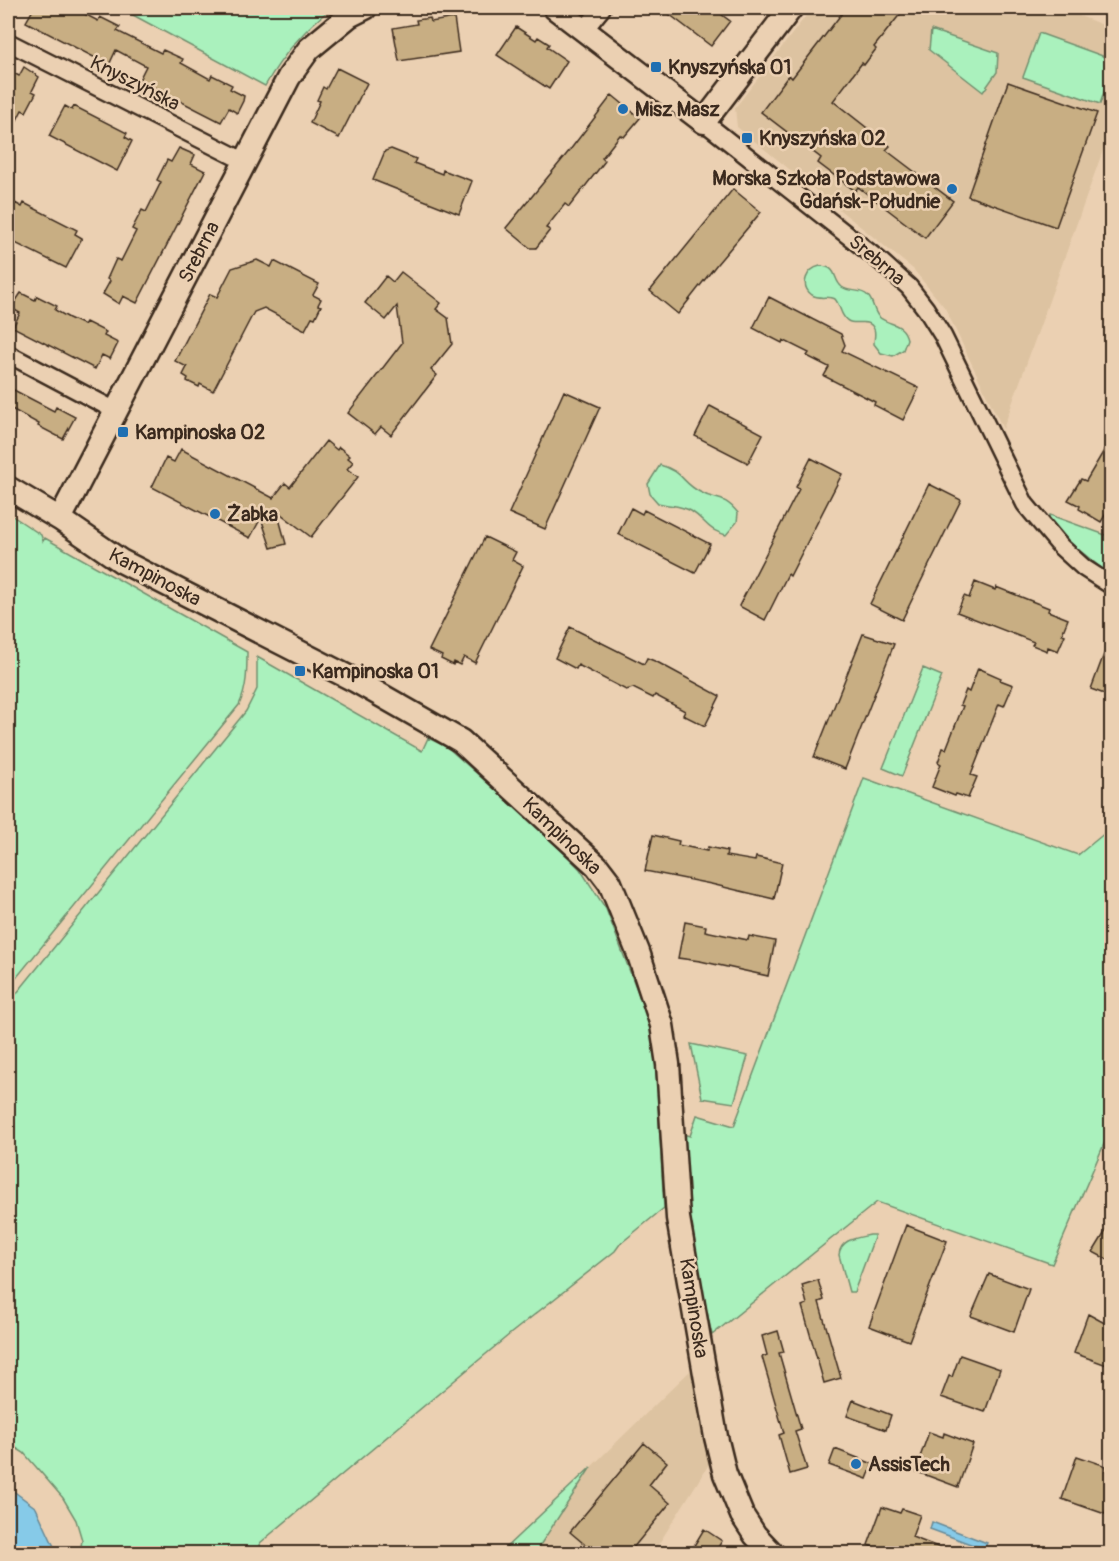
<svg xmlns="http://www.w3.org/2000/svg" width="1119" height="1561" font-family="Pangolin,sans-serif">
<rect width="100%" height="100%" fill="#ebd0b2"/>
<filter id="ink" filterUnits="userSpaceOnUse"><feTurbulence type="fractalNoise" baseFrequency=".0167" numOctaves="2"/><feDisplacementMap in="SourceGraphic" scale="12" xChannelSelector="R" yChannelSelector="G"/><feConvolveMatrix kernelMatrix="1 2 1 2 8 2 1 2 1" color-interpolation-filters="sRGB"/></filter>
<g filter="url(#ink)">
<path fill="#ddc3a1" d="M812,8H1059L1111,28V128L1003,429L945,308L913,269L737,127L735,108Z
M691,1370L711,1461L653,1553L535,1554L591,1467Z"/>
<path fill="#aaf1bd" stroke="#728e6e" stroke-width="1.5" d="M120,8H332C304,29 282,56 265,86Z
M931,30L998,53L997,72L983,92L929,50Z
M1039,33L1111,59V72L1100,104L1023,77Z
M820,266C839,267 832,279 842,287C850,293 861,288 868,296C874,302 873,311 879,317C890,326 903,322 907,339L903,350L893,356L881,353L874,344C874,339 876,333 874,329C869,317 856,326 848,321C840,316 841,306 835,299C828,295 820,300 812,295C799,285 807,269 820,266Z
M660,465C683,471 682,483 700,492C717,502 723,494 738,513L737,522L726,535C705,529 707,521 691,511C681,505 669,506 658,503L650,494L648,484Z
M8,513L41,535L43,541L45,538L247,652C247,671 247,688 239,705L8,988Z
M1050,515L1111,537V576L1067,540L1048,519Z
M257,657L422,751L428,738L447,747L543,832L580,869L606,909L650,1024L656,1069L664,1208L620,1244L615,1251L510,1334L260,1543L261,1553H80L82,1540L76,1520L63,1498L24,1453L8,1443V1004L246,711L257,689Z
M923,668L942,676L902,776L883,768Z
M864,778L1078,855L1111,828V1128L1052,1264L877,1202L712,1335C697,1268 685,1202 683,1134L690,1136L697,1115L734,1126Z
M691,1044L748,1056L734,1103L702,1098Z
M870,1235H874V1238L854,1292H849L839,1255C840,1239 857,1238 870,1235Z
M591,1467L535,1553H500Z"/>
<path fill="#86cae8" stroke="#688a97" stroke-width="1.5" d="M8,1487L36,1508L57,1553H8Z
M932,1522L987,1543L984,1549L930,1529Z"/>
<path fill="#c8ae83" stroke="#3b2a1e" stroke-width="1.5" d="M34,8H73L98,21L100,17L120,27L117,31L161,53L163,50L183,59L181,63L210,79L212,75L232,85L230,89L244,96L243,101L237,113L229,108L221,122L139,80L146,66L116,50L109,65L26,22Z
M661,8H728L722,15L730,21L711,46Z
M846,8H905L874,47L876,49L864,65L862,63L833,101L890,146L886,150L953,201L925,238L858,187L855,191L818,163L821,158L761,112L789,75L792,78Z
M430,18L431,22L454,18L459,52L399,61L393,28L417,24L416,20Z
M516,27L536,40L538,37L549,44L547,47L567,61L549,89L497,55Z
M24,67L39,77L32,91L36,93L26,112L22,110L8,138V70L19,76Z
M337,68L367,83L339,138L310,123L320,101L317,100L323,87L326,89Z
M1008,82L1097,113L1056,227L968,196Z
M612,95L640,118L624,137L620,135L602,158L605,161L569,207L565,204L546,228L550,230L536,248H530L506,228L570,150Z
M65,106L72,110L74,106L127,133L125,137L132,141L117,171L49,136Z
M179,148L195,155L191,164L205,171L137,303L123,296L119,304L103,294L110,281L107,279L116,259L121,261L136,231L132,229L142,210L146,212L161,182L157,180L167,160L171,162Z
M391,149L416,159L414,163L442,174L443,170L472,181L459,214L373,180L385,151Z
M733,189L761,212L717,264L678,314L650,291Z
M15,203L22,207L24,203L77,230L75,234L82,238L66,268L11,241L8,238V217Z
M257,260L271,267L274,261L319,284L313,295L321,299L318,305L321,306L315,318L312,317L305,330L264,308L254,312L213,391L200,384L199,387L187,381L188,378L183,375L187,367L175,361L210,294L217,297L232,268Z
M401,272L441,303L436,309L448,318L452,344L431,370L437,375L391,435L381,427L375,434L348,413L402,343L397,306L386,320L365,303L386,276L393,282Z
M21,293L35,300L37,296L57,306L55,310L69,318L84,325L86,322L106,332L104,336L118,343L110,359L102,355L95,369L13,327L20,313L11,308Z
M769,297L841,334L845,345L842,351L919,388L903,420L874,405L875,402L824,376L829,367L807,356L809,353L783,340L782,343L753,328Z
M8,387L54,411L56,407L75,417L63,439L38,426L39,424L8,407Z
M564,391L600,407L545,529L509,513Z
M710,406L763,434L748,463L695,436Z
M1112,437V504L1101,522L1079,509L1080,506L1068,500L1081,479L1086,481Z
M326,441L337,450L339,447L350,456L348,458L353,462L347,469L358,477L311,537L277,511L286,544L271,548L261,518L250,538L152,487L166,458L174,462L181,449L273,498L285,483L290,487Z
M811,458L842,474L790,576L788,574L765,620L739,606L799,489L796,487Z
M929,484L961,500L902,620L870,604Z
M631,508L642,514L644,510L710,544L695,573L618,534Z
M485,537L516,552L512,560L523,566L475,663L464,657L460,665L454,662L453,665L441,659L442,656L429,650Z
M975,582L995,590L996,587L1039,604L1049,608L1048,611L1068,619L1062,634L1065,635L1058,651L1048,647L1047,651L1032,645L1034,642L957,612L964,596L969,598Z
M570,627L644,664L647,658L657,662L720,696L705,726L683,715L685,711L655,695L653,698L633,688L626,690L578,665L576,669L555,658Z
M863,634L894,644L845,769L814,757Z
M1110,638H1112V697L1091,689Z
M978,668L1001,678L1000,680L1013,685L1004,706L999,704L971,775L977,777L968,798L956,794L955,796L932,787L941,764L938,762L943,748L946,749L963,706L960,705L966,690L969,692Z
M653,835L679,841L678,845L707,851L708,847L727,851L726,856L755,861L756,857L782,863L774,899L711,884L645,871Z
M685,922L706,926L705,931L748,940L749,936L775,941L768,976L700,961L678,958Z
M1112,1221V1262L1093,1252Z
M906,1225L947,1241L909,1341L869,1326Z
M989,1274L1029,1289L1014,1332L971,1316Z
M818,1280L824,1300L819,1302L841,1378L824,1383L802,1306L807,1304L802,1285Z
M1088,1314L1112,1327V1367L1074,1353Z
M778,1331L784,1352L779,1353L801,1429L795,1431L807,1469L790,1474L779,1435L784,1433L762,1357L767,1355L762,1336Z
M960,1355L1000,1369L985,1412L941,1397L949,1376L952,1377Z
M853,1400L891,1415L886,1430L847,1416Z
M929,1432L943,1437L944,1433L973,1444L958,1487L915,1471Z
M644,1443L667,1462L649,1485L670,1503L628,1554H596L570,1532Z
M835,1449L873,1464L867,1479L829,1465Z
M1077,1456L1106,1466L1105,1470L1112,1473V1496L1105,1514L1062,1499Z
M882,1507L900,1513L902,1509L920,1515L912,1537L951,1552V1554H892L868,1545Z
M704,1529L722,1541L714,1554H689Z"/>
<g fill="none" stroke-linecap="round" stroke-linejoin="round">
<g stroke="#3b2a1e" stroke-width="21">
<path id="street" d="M585,29L602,8
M8,42L234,156L245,160
M704,122L879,260L909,287L926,309L943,336L1025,504L1061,547L1084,568L1112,586
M8,354L116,411"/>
</g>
<g stroke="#3b2a1e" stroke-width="27">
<path id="secondary" d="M555,8L704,122L791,8
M8,488L60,519L121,561L356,681L461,741L597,866L610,883L638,952L662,1025L668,1064L678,1218L716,1437L725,1474L742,1515L755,1535L773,1554
M60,519L289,77L309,49L349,16L365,8"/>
</g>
<use href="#street" stroke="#ebd0b2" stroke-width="16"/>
<use href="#secondary" stroke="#ebd0b2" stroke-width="22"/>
</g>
</g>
<g fill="#1f6fb2" stroke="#ebd0b2" stroke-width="2">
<rect x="650" y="61" width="12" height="12" rx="3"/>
<circle cx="623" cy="109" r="6"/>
<rect x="741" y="132" width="12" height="12" rx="3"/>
<circle cx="952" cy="189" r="6"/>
<rect x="117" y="426" width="12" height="12" rx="3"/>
<circle cx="215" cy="514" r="6"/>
<rect x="294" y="665" width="12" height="12" rx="3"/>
<circle cx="856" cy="1464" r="6"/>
</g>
<g text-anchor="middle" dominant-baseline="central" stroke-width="5" stroke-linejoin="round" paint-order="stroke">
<g font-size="20" font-weight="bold" fill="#3b2a1e" stroke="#ebd0b2" text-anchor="start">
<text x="668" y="67">Knyszyńska 01</text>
<text x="635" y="109">Misz Masz</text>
<text x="759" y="138">Knyszyńska 02</text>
<text x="940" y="178" text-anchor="end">Morska Szkoła Podstawowa<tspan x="940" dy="23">Gdańsk-Południe</tspan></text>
<text x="135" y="432">Kampinoska 02</text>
<text x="227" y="514">Żabka</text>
<text x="312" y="671">Kampinoska 01</text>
<text x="868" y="1464">AssisTech</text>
</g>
<g font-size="20" fill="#3b2a1e" stroke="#ebd0b2">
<text transform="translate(135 83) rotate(27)">Knyszyńska</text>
<text transform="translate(199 252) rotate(-63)">Srebrna</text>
<text transform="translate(877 260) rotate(40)">Srebrna</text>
<text transform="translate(155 577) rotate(28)">Kampinoska</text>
<text transform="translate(562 836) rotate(44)">Kampinoska</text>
<text transform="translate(694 1308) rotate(81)">Kampinoska</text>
</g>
</g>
<rect width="1119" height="1561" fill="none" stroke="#ebd0b2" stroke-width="30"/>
<rect x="15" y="15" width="1089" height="1531" fill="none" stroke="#3b2a1e" stroke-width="2" filter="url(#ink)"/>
</svg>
